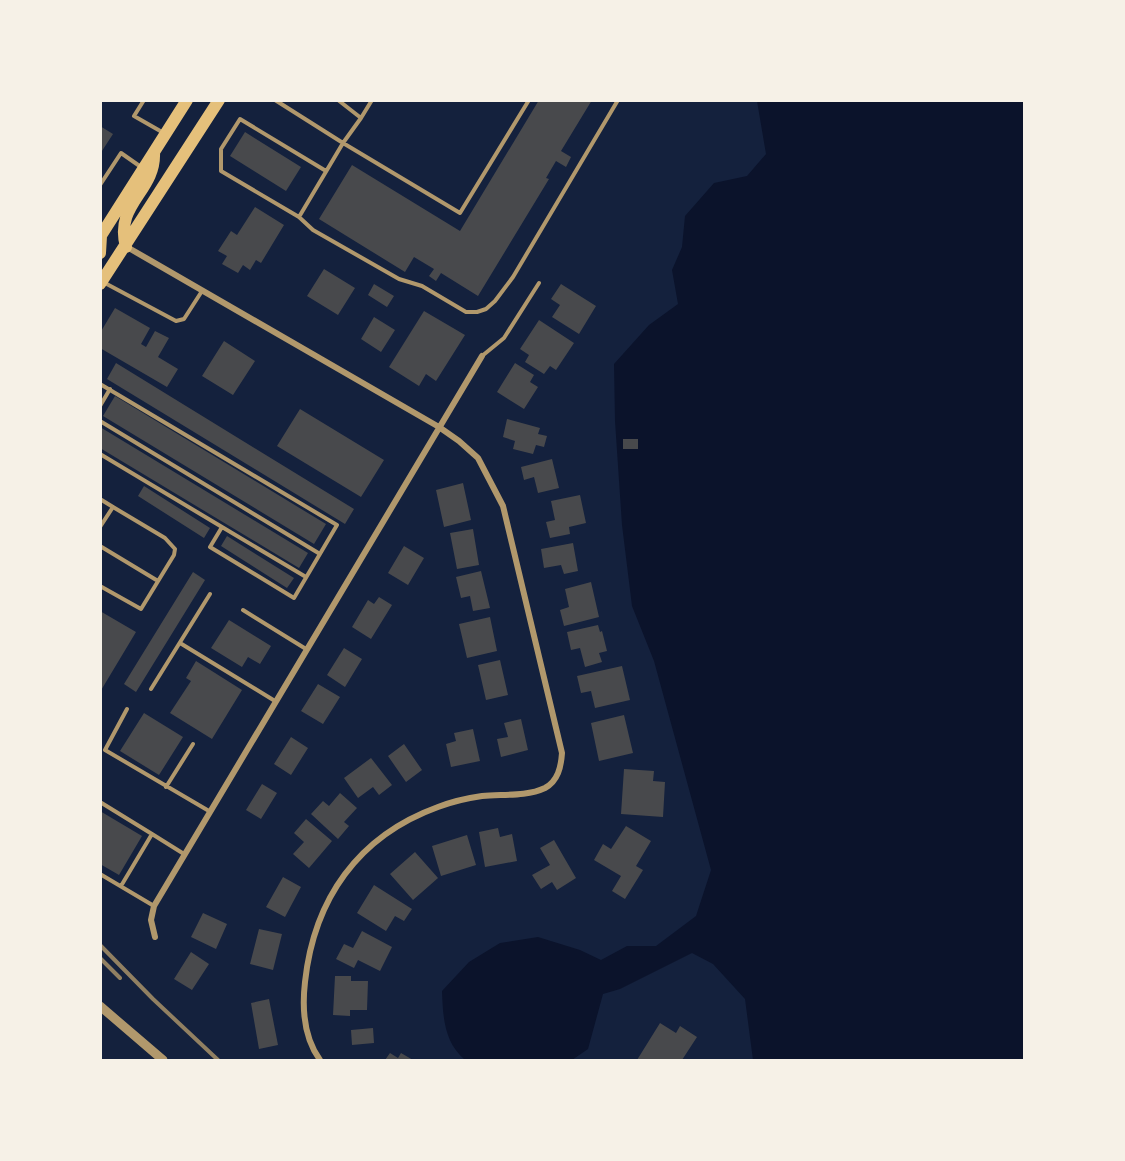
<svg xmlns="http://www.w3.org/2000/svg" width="1125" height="1161" font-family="Commissioner,sans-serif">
<rect width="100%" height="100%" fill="#14213d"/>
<path fill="#0b132b" d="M757,101H1024V1060H753L745,999L713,964L692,953L620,989L603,994L588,1049L572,1060H465C444,1042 443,1017 442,991L469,962L500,943L538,937L580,950L601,960L627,946H656L696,916L711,870L654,661L632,606L622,525L615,421L614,364L649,325L678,304L672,270L682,247L685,216L714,183L747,176L766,154Z"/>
<path fill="#48494c" d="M539,100H592L561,151L571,157L566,167L556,161L546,178L549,179L478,296L441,273L436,281L429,276L434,269L414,257L405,272L319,219L352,165L460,231Z
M100,126L113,134L100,154Z
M245,132L301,167L286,191L230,156Z
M255,207L284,225L261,263L256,260L250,270L243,265L238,273L222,264L227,256L218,251L231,231L237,235Z
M324,269L355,288L338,315L307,296Z
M374,284L394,296L387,307L368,295Z
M561,284L596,306L579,334L552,317L560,305L551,299Z
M115,308L150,328L141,344L146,347L155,331L169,338L158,357L178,369L167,387L100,348V333Z
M424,311L465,335L436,381L426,374L419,386L389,367Z
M374,317L395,330L381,352L361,339Z
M539,320L574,343L556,370L550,366L544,374L525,362L529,355L520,349Z
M224,341L255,361L233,395L202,376Z
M116,363L354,509L345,524L107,379Z
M515,363L534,375L530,382L538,387L524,409L497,392Z
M115,396L326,524L314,544L103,416Z
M300,409L384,460L361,497L277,446Z
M507,419L540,428L538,434L547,436L544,447L536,445L533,454L513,449L515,441L503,437Z
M100,427L308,553L299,568L100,448Z
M623,439H638V449H623Z
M552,459L559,488L538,493L534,477L524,480L521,467Z
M463,483L471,520L444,527L436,490Z
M144,486L210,528L204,538L138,496Z
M580,495L586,523L569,527L570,534L550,538L546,522L555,520L551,501Z
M473,529L479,565L457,569L450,533Z
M227,536L294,578L287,588L221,546Z
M573,543L578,571L564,574L561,565L544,568L541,549Z
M404,546L424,558L408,585L388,573Z
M481,571L490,608L473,611L470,596L461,598L456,577Z
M193,572L205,580L136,692L124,684Z
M591,582L599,617L564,626L560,610L569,607L565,589Z
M379,597L392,605L371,639L352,627L368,600L374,604Z
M100,611L136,632L100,692Z
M490,617L497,651L467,658L459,624Z
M229,620L271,646L260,664L248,657L242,667L211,648Z
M598,625L600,632L602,631L607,651L599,653L602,662L585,667L580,648L571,650L567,632Z
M344,648L362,659L345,687L327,675Z
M500,660L508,695L486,700L478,665Z
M196,661L242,690L212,739L170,713L191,681L186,678Z
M622,666L630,700L595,708L591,691L581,693L577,676Z
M318,684L340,697L323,724L301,711Z
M144,713L183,737L159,775L120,751Z
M624,715L633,753L599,761L591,723Z
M521,719L528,750L501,757L497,739L508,737L504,723Z
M473,729L480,761L451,767L446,744L456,741L454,733Z
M291,737L308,748L291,775L274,764Z
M404,744L422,770L406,782L388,756Z
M371,758L392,785L379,795L373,787L358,798L344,778Z
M624,769L654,771L653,781L665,782L663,817L621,814Z
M262,784L277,793L261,819L246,810Z
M340,793L357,808L344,822L349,826L338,839L311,814L323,801L329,806Z
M100,811L142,836L119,875L100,864Z
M306,819L332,841L309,868L293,854L304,842L294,833Z
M626,826L651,841L636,866L643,870L625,899L612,891L621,876L594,860L603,844L611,849Z
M498,828L500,837L512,834L517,861L485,867L479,832Z
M467,835L476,865L441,876L432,846Z
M554,840L576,878L557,890L552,882L541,889L532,875L550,865L540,848Z
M415,852L438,878L413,900L390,874Z
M283,877L301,887L285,917L266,907Z
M374,885L412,909L404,921L395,916L386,931L357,913Z
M203,913L227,924L216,949L191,937Z
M259,929L282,934L273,970L250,964Z
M362,931L392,947L380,971L358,960L354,968L336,959L344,944L353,948Z
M191,952L209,964L192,990L174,979Z
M335,976H351V981H368L367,1010H350V1016L333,1015Z
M269,999L278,1045L259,1049L251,1003Z
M660,1023L676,1033L680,1026L697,1037L682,1060H637Z
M373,1028L374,1043L352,1045L351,1030Z
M390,1053L398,1058L401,1053L413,1060H385Z"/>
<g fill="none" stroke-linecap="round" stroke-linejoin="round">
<path stroke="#b1986c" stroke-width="4" d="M144,100L134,116L162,132
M275,100L343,143L361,118L338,100
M361,118L372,100
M326,171L240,119L221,149V171L299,217L343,143L460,213L529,100
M100,185L121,153L141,167
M299,217L313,230L399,279L422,286L466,312H477L486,309L495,301L513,277L618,100
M103,282L176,321L184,319L202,291
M482,356L504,338L539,283
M100,384L337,525L294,598L210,547L222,527L100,454
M100,406L110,389
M100,421L320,554
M100,499L113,507L100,527
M222,527L306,577
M100,546L158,581
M100,586L141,609L174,555L175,549L165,538L113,507
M243,610L306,649
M180,643L275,701
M151,689L210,594
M127,709L105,750L209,811
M166,787L193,744
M100,802L152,834L121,886
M152,834L184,854
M100,874L154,906"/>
<path stroke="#b1986c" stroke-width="6" d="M127,247L439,427L459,441L478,458L503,506L562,753C561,767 558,781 545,788C526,797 502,794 482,796C468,798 451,802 438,807C358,836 314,899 305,982C302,1008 304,1038 320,1060
M155,937L151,920L154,906L482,356"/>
<path stroke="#b1986c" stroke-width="9" d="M100,1006L163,1060"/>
<path stroke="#e5c07b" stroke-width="12" d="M100,237L187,100
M126,247C114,203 156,192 154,152
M100,253L101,236
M100,284L219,100"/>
<path stroke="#918062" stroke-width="4" d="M100,945L153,999L218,1060
M100,958L120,978"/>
</g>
<rect width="1125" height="1161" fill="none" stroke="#f6f1e7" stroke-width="204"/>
</svg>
